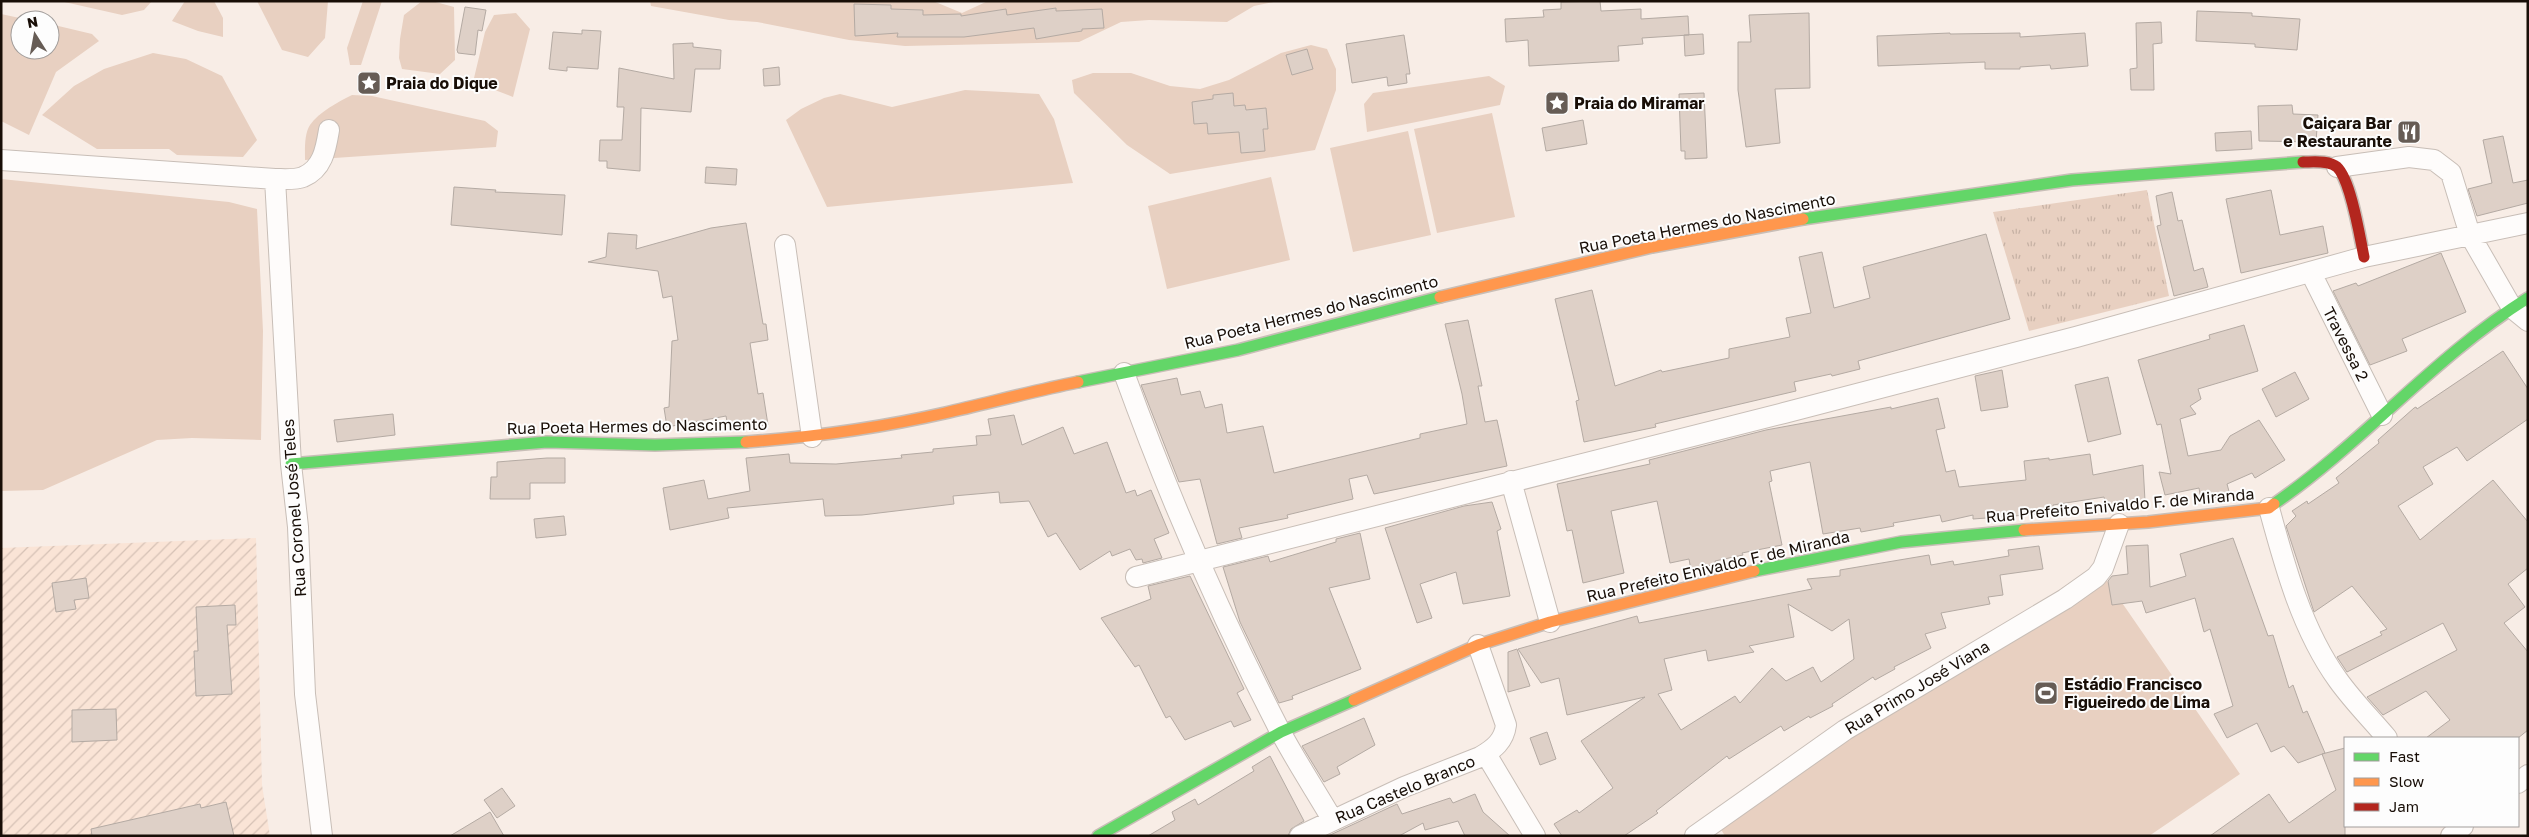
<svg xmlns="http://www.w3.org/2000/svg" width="2529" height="837" font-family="'Golos Text',sans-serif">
<defs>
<pattern id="industrial-furrows" width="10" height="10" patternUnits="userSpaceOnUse" patternTransform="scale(1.25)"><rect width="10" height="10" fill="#fae4d6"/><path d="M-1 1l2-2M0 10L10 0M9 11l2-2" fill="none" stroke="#d6c2b6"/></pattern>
<pattern id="park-tufts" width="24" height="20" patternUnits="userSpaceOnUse" patternTransform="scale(1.25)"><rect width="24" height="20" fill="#e8d0c1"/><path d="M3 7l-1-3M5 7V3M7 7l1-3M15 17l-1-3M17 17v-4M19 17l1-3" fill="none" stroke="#c6b1a4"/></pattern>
</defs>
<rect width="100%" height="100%" fill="#f8ede6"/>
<path fill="url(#industrial-furrows)" d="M256,538L262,785L270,836H1V548Z"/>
<path fill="#e8d0c1" d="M60,1H152L144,10L122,15Z
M185,1H214L223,18V37L198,31L172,21Z
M257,1H328L325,38L308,57L282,50Z
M363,1H382L361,65H350L347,48Z
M422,1H432L454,7L455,60L440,74L402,69L399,58L400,39L404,15Z
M650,1H933L962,13L988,1H1278L1254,6L1227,22L1149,20L1121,22L1079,42L905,46L849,40L757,22L729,20L651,6Z
M516,13L530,29L513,97L487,87L474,78L485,32L494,15Z
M1,14L29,20H20V50H50V24L92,34L99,41L56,72L29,135L1,121Z
M1311,45L1327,49L1336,69V90L1315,150L1170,174L1127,145L1074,93L1072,80L1093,73H1131L1170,86L1200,89L1229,80L1281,53Z
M153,53L186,59L222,76L257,140L243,157L177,155L169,149H97L42,115L74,86L104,69Z
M1489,76L1505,86L1500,105L1367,132L1364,104L1373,93Z
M965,90L1039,94L1054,119L1073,183L827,207L786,120L801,109L824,98L840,94L892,107Z
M352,95L372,96L485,121L498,131L496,147L305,160C305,150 304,134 310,125C319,112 338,102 352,95Z
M1492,113L1515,217L1437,233L1414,129Z
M1408,131L1431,235L1353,252L1330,148Z
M1271,177L1290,260L1167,289L1148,206Z
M1,179L229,202L257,209L263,331L261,440L192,438L157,440L43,490L1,491Z
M2096,565L2240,774L2149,836H1725L1717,823Z"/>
<path fill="url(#park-tufts)" d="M2147,190L2169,296L2029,331L1993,212Z"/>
<path fill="#ded0c7" stroke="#b4aaa3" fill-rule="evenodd" d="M1600,1L1601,11L1641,9V19L1688,16L1689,35L1642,38L1643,44L1618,46L1619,61L1529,66L1528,40L1506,42L1505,19L1544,17L1543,10L1561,9V2Z
M854,4L891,5V9L923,10V15L961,14V16L1006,9L1007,15L1056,8V11L1102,9L1104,28L1082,29V31L1036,39L1034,28L964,37H897L898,33L855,36Z
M465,7L486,10L482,31L478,30L475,55L458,53L457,50Z
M2197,11L2252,13V16L2300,19L2297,50L2255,47V44L2196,41Z
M1809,13L1810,88L1775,89L1780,143L1746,147L1738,90V42H1751L1749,15Z
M2161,22L2162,43L2153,44L2154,90H2131L2130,69L2137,68L2136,23Z
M582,30L601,31L598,69L567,67V71L549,69L553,32L582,34Z
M1950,33V34L2020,33V37L2085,33L2088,66L2051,69L2050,65L2020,67V69H1985V62L1878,66L1877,36Z
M1703,34L1704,54L1685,56L1684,35Z
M1404,35L1410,74H1406L1407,83L1388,86L1387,77L1352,83L1346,44Z
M693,43V47L721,50L720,69H695L691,112L641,108L640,171L607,168V161H599L600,140H622L624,107H617L619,68L674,79L673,44Z
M1307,49L1313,69L1292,75L1286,55Z
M779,67L780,85L764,86L763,69Z
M1233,93L1234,106L1245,105L1246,110L1266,108L1268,129H1263L1265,151L1241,153L1239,132L1208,134L1207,123L1194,124L1192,102L1213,99V95Z
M1704,93L1707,158L1685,159V151H1681L1679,94Z
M2292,105L2293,114L2318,115L2316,142L2259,141L2258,106Z
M1583,120L1587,144L1546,151L1542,128Z
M2251,131L2252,149L2216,151L2215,133Z
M2503,136L2513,183L2528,180V203L2477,216L2468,189L2492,183L2483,140Z
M706,167L737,169L736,185L705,183Z
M454,187L496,190L495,192L565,195L562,235L451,225Z
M2271,190L2280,235L2323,226L2328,253L2241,273L2226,199Z
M2172,192L2178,221L2182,220L2194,271L2203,268L2208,287L2174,296L2157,226L2161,225L2156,196Z
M746,223L763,324H766L768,340L750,343L758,394L763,393L768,425L728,427L726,416L667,427L664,408L669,407L672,341L678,340L672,296L663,298L658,271L588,262L606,257L608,233L637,235L636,249L711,228Z
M1986,234L2010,319L1858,361L1860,369L1832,376L1831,374L1794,382L1796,391L1655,424L1656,427L1584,442L1576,401L1579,400L1555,299L1592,290L1615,386L1661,370L1662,372L1729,358V349L1790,337L1786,318L1811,313L1799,257L1822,252L1834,308L1870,298L1863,267Z
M2441,253L2466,312L2402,339L2407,351L2370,365L2333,291L2356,283L2358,286Z
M1468,320L1482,386H1478L1485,422L1497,420L1507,466L1374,494L1367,475L1349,479L1353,499L1287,515L1288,518L1239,528L1242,538L1217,544L1200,479L1179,482L1141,385L1177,378L1181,395L1200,391L1205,408L1222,404L1227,433L1263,426L1274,473L1420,438V434L1467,424L1462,394L1445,324Z
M2244,325L2258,371L2198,389L2201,399L2190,406L2196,414L2180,419L2188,456L2221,450L2230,436L2259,420L2285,460L2255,478L2252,473L2227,484L2230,495L2201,500L2199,488L2165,495L2159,472L2171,474L2161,424L2157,425L2138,360L2210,339L2209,335Z
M2503,351L2528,389V419L2467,461L2457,447L2423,467L2433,484L2398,506L2420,540L2493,480L2528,522V568L2508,584L2525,607L2504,623L2528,652V730L2518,738H2426L2450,720L2426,691L2383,715L2367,697L2457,650L2443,623L2347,672L2337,657L2382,635L2380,632L2387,629L2352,586L2314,612L2286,526L2296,516L2292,511L2307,501L2308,504L2339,483L2336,478L2379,443L2378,440L2414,408L2416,407L2417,409Z
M2002,370L2008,407L1981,411L1975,376Z
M2295,372L2309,399L2276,417L2262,389Z
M2108,377L2121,434L2088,442L2075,385Z
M1938,398L1945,428L1936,430L1946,472L1955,470L1959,487L2026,480L2024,461L2049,458V460L2090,454L2093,475L2143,465L2145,501L2107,509L2104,497L2053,505L2054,513L1973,519V515L1942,522L1940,515L1893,523L1894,526L1861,532L1860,528L1823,534L1810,462L1770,471L1772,481L1769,482L1782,545L1742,553L1743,555L1715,561L1716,564L1691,570L1689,559L1670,563L1657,501L1611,511L1624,573L1583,583L1572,530L1567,531L1557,484L1650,464L1649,460L1766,430L1891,407V409Z
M393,414L395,435L337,442L334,420Z
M1014,415L1022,445L1063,427L1074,454L1107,442L1126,493L1135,490L1137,496L1151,490L1169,533L1154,539L1162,558L1143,563L1142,559L1136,560L1130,549L1112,556L1110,551L1080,570L1056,533L1048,537L1029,501L1000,503L999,492L953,496L954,504L862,515L825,516L823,499L727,508L729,518L670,530L663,488L704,480L708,499L750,491L746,458L789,454L790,463L836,464L902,458L901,455L933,452V449L977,445L976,436L991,435L988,419Z
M547,458H565V483H530V499H490L491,477H497V462Z
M1492,502L1501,529L1497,531L1510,596L1463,604L1456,572L1420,584L1432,618L1417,623L1385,528L1464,506Z
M564,516L566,535L536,538L534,519Z
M1360,533L1370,579L1329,588L1361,669L1292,696L1293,699L1279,703L1240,622L1223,567L1268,556L1270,562L1336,542V539Z
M2233,538L2268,636L2273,635L2289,688L2293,685L2303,713L2307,711L2325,753L2298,763L2284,746L2271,752L2257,723L2227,738L2214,714L2233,706L2210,629L2204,632L2195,598L2146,613L2142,601L2112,605L2108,581L2112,576L2128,574L2126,546L2148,545L2150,587L2186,576L2180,554Z
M2039,546L2043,569L2000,575L2003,595L1988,597L1990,604L1941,613L1946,628L1925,634L1931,648L1894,667L1895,669L1875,680L1873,677L1832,704L1833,706L1810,718L1809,716L1784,731L1781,726L1729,759L1727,756L1656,811L1658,813L1624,836H1562L1554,824L1577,810L1579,813L1613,788L1581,741L1645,697L1567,715L1559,678L1541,683L1518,649L1637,616L1639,623L1812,589L1807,579L1840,576V570L1929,555L1931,565L1953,561L1954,565L2009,556L2008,550ZM1788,604L1832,631L1849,619L1854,659L1821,682L1813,667L1786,681L1772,668L1740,703L1735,696L1681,730L1658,694L1672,690L1664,659L1706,650L1708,661L1754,652L1749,646L1794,637Z
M1190,576L1244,689L1237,693L1251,720L1234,727L1231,721L1185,740L1170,716L1166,718L1139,665L1135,667L1101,618L1151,599L1148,586Z
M86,578L89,598L74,600L76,609L56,612L52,583Z
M235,605L236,625H227L232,694L196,696L194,651H198L196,607Z
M1517,649L1530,686L1508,692V652Z
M116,709L117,740L72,742V710Z
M1364,718L1375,745L1337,767L1340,774L1324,782L1302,746Z
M1547,732L1556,759L1540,765L1530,738Z
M2345,748V836H2210L2269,794L2289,823L2336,790L2322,754Z
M1270,756L1304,821L1291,829L1288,836H1148L1175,820L1172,812L1195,799L1198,805L1254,771L1252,767Z
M502,788L515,806L497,818L484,800Z
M1475,794L1483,812L1510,836H1465L1458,821L1425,830L1423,823L1399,836H1328L1397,804L1402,814L1450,798L1453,803Z
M226,802L234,836H92L91,829L200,804L201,808Z
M490,812L504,836H450Z"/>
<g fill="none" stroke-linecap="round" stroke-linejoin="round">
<g stroke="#c8beb7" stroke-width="22">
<path id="street" d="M1,160L275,179C284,179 296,180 303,177C323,169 326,148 329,130
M2337,167L2409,157L2434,160L2451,173L2470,235L2512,308L2528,321
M275,179L291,464L298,527L305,694L322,836
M785,245L812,437
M2311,273L2382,415
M1124,373C1168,495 1220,615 1280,731C1296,761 1315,790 1332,819
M1511,481L1550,622
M2269,508C2285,567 2302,630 2338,680C2353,701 2371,719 2387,738
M1136,577L1784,413L2076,337L2364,257L2528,223
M1486,754L1535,836
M2518,783L2528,775
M1300,836L1404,787L1480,757C1494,749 1504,741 1506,725L1478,645
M1695,836L1845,730L2065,599L2096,577L2103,568L2119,524
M2451,836L2463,826"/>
</g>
<g stroke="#c8beb7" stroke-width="14">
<path id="fast" d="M1803,219L2072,180L2303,162
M1078,382L1238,350L1440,297
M291,464L547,442L655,445L746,442
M2274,504C2364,442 2435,356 2528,298
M1754,571L1901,542L2024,530
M1098,836L1281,732L1354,700"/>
</g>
<g stroke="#c8beb7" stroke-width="14">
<path id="slow" d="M1440,297L1652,247L1803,219
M746,442C813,437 879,428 945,413C989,403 1033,391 1078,382
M2024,530L2148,522L2269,508L2274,504
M1354,700L1478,645L1550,622L1754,571"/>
</g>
<g stroke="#c8beb7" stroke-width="14">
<path id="jam" d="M2303,162C2313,162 2329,160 2337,167C2351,180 2360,238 2364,257"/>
</g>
<use href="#street" stroke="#fefcfb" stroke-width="20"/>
<use href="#fast" stroke="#63d668" stroke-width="11"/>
<use href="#slow" stroke="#ff974d" stroke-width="11"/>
<use href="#jam" stroke="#b3261e" stroke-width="11"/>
</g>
<defs>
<g id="sight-square" transform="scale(1.25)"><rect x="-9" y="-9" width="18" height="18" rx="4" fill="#665c55" stroke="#fdfdfd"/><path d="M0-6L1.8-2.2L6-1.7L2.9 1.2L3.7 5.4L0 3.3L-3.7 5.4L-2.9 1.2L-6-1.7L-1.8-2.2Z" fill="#fff"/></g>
<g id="restaurant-square" transform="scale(1.25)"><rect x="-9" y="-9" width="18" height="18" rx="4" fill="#665c55" stroke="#fdfdfd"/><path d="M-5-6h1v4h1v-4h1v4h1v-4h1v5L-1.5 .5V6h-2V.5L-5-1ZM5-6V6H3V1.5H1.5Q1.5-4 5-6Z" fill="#fff"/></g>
<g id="stadium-square" transform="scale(1.25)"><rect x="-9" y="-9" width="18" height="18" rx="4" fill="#665c55" stroke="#fdfdfd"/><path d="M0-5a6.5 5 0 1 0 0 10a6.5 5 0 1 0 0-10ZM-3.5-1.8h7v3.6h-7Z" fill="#fff"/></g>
</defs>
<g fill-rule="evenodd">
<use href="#sight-square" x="369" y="83"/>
<use href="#sight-square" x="1557" y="103"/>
<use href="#restaurant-square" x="2409" y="132"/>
<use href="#stadium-square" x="2046" y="693"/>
</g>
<g text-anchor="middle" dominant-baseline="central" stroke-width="4" stroke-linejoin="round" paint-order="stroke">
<g font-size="16" font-weight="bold" fill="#180e07" stroke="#fdfdfd" text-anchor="start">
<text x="386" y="83">Praia do Dique</text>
<text x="1574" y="103">Praia do Miramar</text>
<text x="2392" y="123" text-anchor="end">Caiçara Bar<tspan x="2392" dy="18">e Restaurante</tspan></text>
<text x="2064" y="684">Estádio Francisco<tspan x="2064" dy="18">Figueiredo de Lima</tspan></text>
</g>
<g font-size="16" fill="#180e07" stroke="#fdfdfd">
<text transform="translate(1707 223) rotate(-11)">Rua Poeta Hermes do Nascimento</text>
<text transform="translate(1311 312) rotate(-14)">Rua Poeta Hermes do Nascimento</text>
<text transform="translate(2346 344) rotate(63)">Travessa 2</text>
<text transform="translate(637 426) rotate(-1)">Rua Poeta Hermes do Nascimento</text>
<text transform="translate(2120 505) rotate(-5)">Rua Prefeito Enivaldo F. de Miranda</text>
<text transform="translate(294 508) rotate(-94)">Rua Coronel José Teles</text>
<text transform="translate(1718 566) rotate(-13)">Rua Prefeito Enivaldo F. de Miranda</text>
<text transform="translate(1917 687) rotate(-31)">Rua Primo José Viana</text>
<text transform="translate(1405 789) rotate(-23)">Rua Castelo Branco</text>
</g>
</g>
<rect width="2529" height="837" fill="none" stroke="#180e07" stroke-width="5"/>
<rect x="2344" y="737" width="175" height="90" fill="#fdfdfd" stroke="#a19d9b"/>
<rect x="2354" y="753" width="25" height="8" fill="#63d668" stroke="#a19d9b"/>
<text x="2389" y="762" font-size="15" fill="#180e07">Fast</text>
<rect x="2354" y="778" width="25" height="8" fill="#ff974d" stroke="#a19d9b"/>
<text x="2389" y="787" font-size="15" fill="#180e07">Slow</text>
<rect x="2354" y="803" width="25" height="8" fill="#b3261e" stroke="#a19d9b"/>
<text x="2389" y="812" font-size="15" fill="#180e07">Jam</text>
<g transform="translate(35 35) rotate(349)"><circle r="24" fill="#fdfdfd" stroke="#a19d9b"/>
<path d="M0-4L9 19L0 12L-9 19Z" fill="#665c55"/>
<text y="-8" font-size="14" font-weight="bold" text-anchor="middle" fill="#180e07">N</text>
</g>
</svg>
